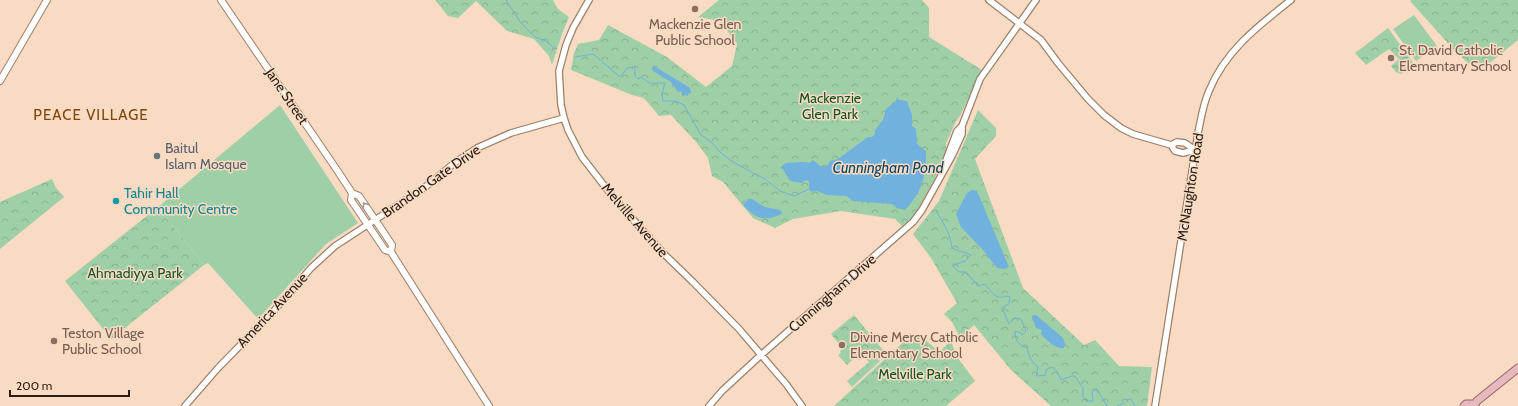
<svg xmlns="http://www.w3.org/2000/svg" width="1518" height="406" font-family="Cabin,sans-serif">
<defs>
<pattern id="park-crowns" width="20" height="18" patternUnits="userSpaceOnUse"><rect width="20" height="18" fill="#9fcfa6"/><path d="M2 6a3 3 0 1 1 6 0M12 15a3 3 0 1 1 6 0" fill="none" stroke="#89b18e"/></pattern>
</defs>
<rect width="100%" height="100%" fill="#f9dbc3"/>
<path fill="#9fcfa6" d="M1414,15L1437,46L1416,61L1393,29Z
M280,105L358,223L326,244L258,319L208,263L204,265L158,207Z"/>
<path fill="url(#park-crowns)" d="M435,0H553L558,9L569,17L562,34L552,65L549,56L534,39L507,31L476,1L458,18L448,16Z
M719,0H922L929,8V37L982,70L960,116L956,121L946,143V151L935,178L915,215L902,226L895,219L841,211L793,219L775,228L753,218L723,182L712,176L708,158L697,143L671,115L659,116L644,98L632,95L571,70L574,53L578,44L599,40L608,25L667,57L706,87L732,66L737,44L720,21L698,17Z
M1411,0H1518V40L1487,65L1468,63L1454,50L1410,1Z
M1388,28L1414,64L1401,74L1396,72L1391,66L1399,59L1389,49L1366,65L1355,53Z
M978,110L996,128V136L975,159L1023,288L1084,345L1095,340L1119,366L1152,367L1147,406H1051L1011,370L974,325L960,338L952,322L944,314L957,303L931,258L913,234L939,201Z
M52,179L56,188L64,197L0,249V202Z
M158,207L204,265L111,339L65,281Z
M854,315L883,350L876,357L880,361L852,387L847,381L869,362L863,356L859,360L856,357L847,365L838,355L841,353L840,351L843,349L831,334Z
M912,334L920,335L939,352L951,341L957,357L975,381L946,406H834Z"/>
<path fill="#70b1dd" d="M654,66L690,88L691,93L683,96L681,91L678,92L671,82L653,71L652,68Z
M897,97L899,100L907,101L912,115V126L916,129L917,144L926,151C926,176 923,191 905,210L897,208L892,204L853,201L846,196L827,195L817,191L811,192L809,188V181L806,180L802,183L790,181L783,169L780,168L786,163C795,163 802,161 810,163L813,160L820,166H827L830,161L838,159L868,137H872L875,134V130L883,120L886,109L896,101Z
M972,190L977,191L1009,267L1004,269L997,268L983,250L961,227L956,214L967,193Z
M748,199H752L765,207L780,210L783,213C765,223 755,218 743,205Z
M1033,315H1036L1063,338L1065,344L1064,348C1054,349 1048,341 1041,334L1042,330L1036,328L1032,317Z"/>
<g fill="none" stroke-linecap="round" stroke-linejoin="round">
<path stroke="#70b1dd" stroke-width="1" d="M506,0L521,23L535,37L546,41L554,48
M575,57L593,54C603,61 609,69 619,76H621L627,68L635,67V76L638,79L641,77L649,83H665L662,94L663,101H675L684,105L701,135L710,141L722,154L733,162L765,179L780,191L794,196L809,189
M936,211C943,221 951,236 952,248C958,252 964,251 971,255L965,261L954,265V267L959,272H966L978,286L985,284C991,291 996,301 1006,296L1010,297L1009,304L1002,308L1009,324L1015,318L1021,319L1026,331L1022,335L1021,333L1015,331C1015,341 1018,344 1027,348C1029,356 1031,362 1038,367L1036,376L1046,375V370C1055,363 1058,373 1061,380L1072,376H1075L1083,388V397L1086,401H1093L1092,392L1094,389H1097L1107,406
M1126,400L1131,399L1135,406
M1117,406L1124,403"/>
<g stroke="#9c806a" stroke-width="8">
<path id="tertiary" d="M589,0L573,28L566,45L559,71L561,105L564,118L568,130L582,157L613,197L663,253L693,282L739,329L786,384L802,406
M989,0L1041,40L1058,63L1088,99L1104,115L1121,128L1133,134L1171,145L1175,151L1183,153L1195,150
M1171,145L1177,142L1185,143L1195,150
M945,163L957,131L962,126
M185,406L218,368L272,313L311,268L335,246L424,188L457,161L477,148L511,133L564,118
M709,406L722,391L761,355L913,222L922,210L952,156L962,134V126L980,79L1036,0
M1155,406L1198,133C1201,119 1203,104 1209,91C1225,51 1258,26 1291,0"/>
</g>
<g stroke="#9c806a" stroke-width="8">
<path id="secondary" d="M221,0L339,173L352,193L351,200L385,250L391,252L489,406
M0,81L47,0
M352,193L359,196L380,227L392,245L391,252"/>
</g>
<g stroke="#996466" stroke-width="9">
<path id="primary" d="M1464,406L1466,404H1475
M1474,406L1477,401L1518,368"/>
</g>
<use href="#tertiary" stroke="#fff" stroke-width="5.5"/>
<use href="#secondary" stroke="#fff" stroke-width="6"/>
<use href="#primary" stroke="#e6b9be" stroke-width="7"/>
</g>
<defs><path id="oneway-chevron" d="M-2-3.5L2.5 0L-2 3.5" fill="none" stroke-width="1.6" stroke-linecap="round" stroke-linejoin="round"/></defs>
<use stroke="#9e9995" href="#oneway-chevron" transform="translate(365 205) rotate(-124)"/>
<g fill="#8d6e63" stroke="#f9dbc3" stroke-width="1.5">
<circle cx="695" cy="9" r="4"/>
<circle cx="1391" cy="58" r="4"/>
<circle cx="54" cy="341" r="4"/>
<circle cx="842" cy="345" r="4"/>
</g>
<circle fill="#6b7280" stroke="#f9dbc3" stroke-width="1.5" cx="157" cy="156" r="4"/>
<circle fill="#0f9aa8" stroke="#f9dbc3" stroke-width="1.5" cx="116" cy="201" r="4"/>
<g text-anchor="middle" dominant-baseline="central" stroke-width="3" stroke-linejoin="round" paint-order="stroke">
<g font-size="14" fill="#785e54" stroke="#f9dbc3" text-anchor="start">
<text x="695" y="24" text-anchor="middle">Mackenzie Glen<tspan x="695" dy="16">Public School</tspan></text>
<text x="1399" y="50">St. David Catholic<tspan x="1399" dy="16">Elementary School</tspan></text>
<text x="62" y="333">Teston Village<tspan x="62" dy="16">Public School</tspan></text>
<text x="850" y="337">Divine Mercy Catholic<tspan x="850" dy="16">Elementary School</tspan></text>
</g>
<g font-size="14" fill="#281d14" stroke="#f9dbc3">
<text transform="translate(287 96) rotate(56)">Jane Street</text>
<text transform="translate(431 181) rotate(-35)">Brandon Gate Drive</text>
<text transform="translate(1190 187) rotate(-81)">McNaughton Road</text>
<text transform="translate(635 220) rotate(49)">Melville Avenue</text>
<text transform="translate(832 293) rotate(-41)">Cunningham Drive</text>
<text transform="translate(272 310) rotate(-47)">America Avenue</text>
</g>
<g font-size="14" fill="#125326" stroke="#f9dbc3">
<text x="830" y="98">Mackenzie<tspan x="830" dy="16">Glen Park</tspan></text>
<text x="135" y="273">Ahmadiyya Park</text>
<text x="915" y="374">Melville Park</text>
</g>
<g font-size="14" fill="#5b616d" stroke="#f9dbc3" text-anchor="start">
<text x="165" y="148">Baitul<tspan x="165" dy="16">Islam Mosque</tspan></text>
</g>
<g font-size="14" fill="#0d838f" stroke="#f9dbc3" text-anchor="start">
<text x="124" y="193">Tahir Hall<tspan x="124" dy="16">Community Centre</tspan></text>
</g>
<g font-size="15" letter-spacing="1" fill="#7c460a" stroke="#f9dbc3">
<text x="91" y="115">PEACE VILLAGE</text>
</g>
<g font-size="15" font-style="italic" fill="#0c415f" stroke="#f9dbc3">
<text x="888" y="168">Cunningham Pond</text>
</g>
</g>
<path d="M10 390v6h119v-6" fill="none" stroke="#281d14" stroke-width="2"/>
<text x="16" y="390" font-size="12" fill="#281d14" stroke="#f9dbc3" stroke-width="3" paint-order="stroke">200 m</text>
</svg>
